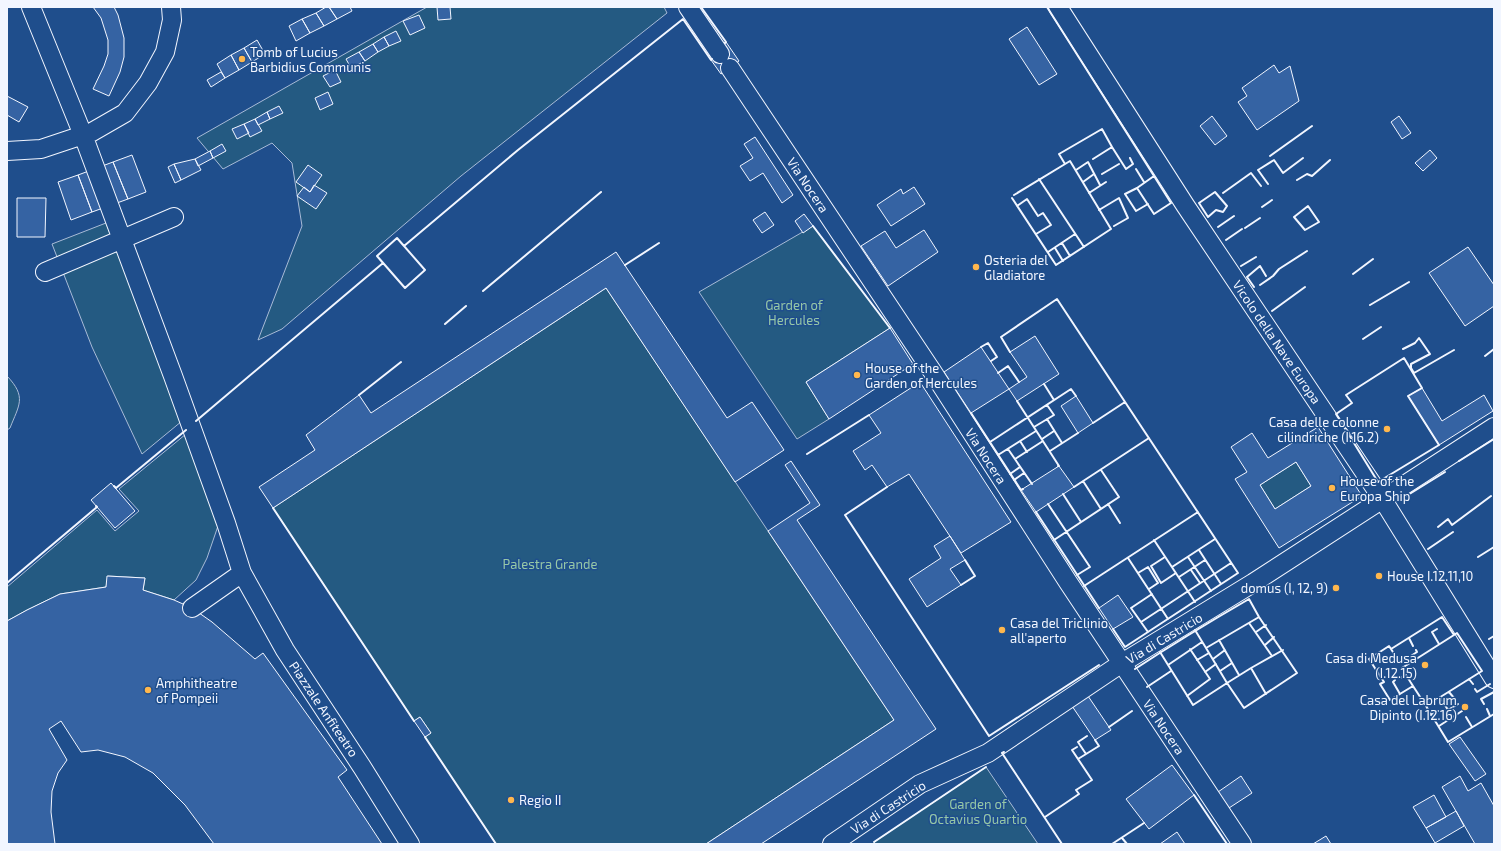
<svg xmlns="http://www.w3.org/2000/svg" width="1501" height="851" font-family="'Exo 2',sans-serif">
<rect width="100%" height="100%" fill="#1f4e8c"/>
<path fill="#245a82" stroke="#a8bbd7" d="M427,7H664L667,13L461,176L282,329L258,340L302,226L292,163L272,143L223,169L197,138Z
M106,223L182,421L142,454L92,347L52,244Z
M813,226L890,328L806,382L829,419L797,439L699,292Z
M606,288L894,720L706,844H496L425,737L431,733L420,717L414,721L273,508Z
M7,376C27,397 19,405 10,428L7,430Z
M186,434L219,523L207,558L196,580L174,600L143,590L145,578L108,576L106,587L60,594L27,610L7,621V587L97,510L115,531L139,511L119,489Z
M1296,462L1311,486L1275,509L1260,485Z
M986,767L1038,844H876L874,842Z"/>
<path fill="#3563a3" stroke="#f2f6ff" fill-rule="evenodd" d="M93,7H114L118,15L124,38V57L120,72L109,96L93,89L104,66L108,54V40L101,18Z
M326,7H329L337,19L324,26L316,13Z
M329,7H350L352,11L337,19Z
M437,7H450L451,19L438,20Z
M316,13L324,26L310,33L302,19Z
M419,15L425,28L410,35L403,21Z
M302,19L310,33L296,41L289,26Z
M1027,27L1057,74L1039,85L1009,39Z
M396,31L401,41L389,46L384,37Z
M384,37L389,46L378,52L373,44Z
M257,40L265,54L252,62L244,48Z
M726,42L739,61L721,74L711,60L724,51L720,46Z
M373,44L378,52L365,61L359,52Z
M244,48L252,62L239,70L231,55Z
M359,52L365,61L351,68L346,59Z
M231,55L239,70L225,78L217,64Z
M1274,65L1279,73L1290,66L1299,101L1257,130L1238,102L1247,96L1242,88Z
M335,70L341,82L330,87L323,76Z
M221,72L225,78L211,87L207,80Z
M328,92L333,104L320,110L315,98Z
M7,96L28,107L19,122L7,115Z
M279,106L283,113L270,119L267,112Z
M267,112L270,119L258,125L255,119Z
M1212,116L1227,136L1215,145L1200,126Z
M1399,116L1411,133L1402,139L1391,122Z
M255,119L262,131L250,137L244,124Z
M244,124L249,133L237,139L232,129Z
M755,137L793,195L782,203L763,173L750,181L740,166L753,158L744,144Z
M222,144L226,151L213,158L210,151Z
M1430,150L1437,158L1423,171L1415,163Z
M210,151L213,158L198,166L195,159Z
M132,155L146,192L128,199L113,162Z
M195,159L201,170L181,180L174,164Z
M113,162L128,199L92,212L78,175Z
M174,164L181,180L175,183L168,167Z
M308,165L322,175L310,192L296,182Z
M78,175L92,212L71,220L58,182Z
M314,185L327,193L316,209L297,196L304,187L310,192Z
M914,187L925,204L891,226L877,205L901,189L903,194Z
M17,198H46L45,237H17Z
M765,212L774,225L762,233L753,220Z
M804,214L813,226L803,233L795,221Z
M924,230L938,252L888,286L861,246L885,231L896,248Z
M1468,247L1494,285V306L1465,326L1429,273Z
M616,252L727,418L752,402L784,450L735,482L606,288L273,508L259,487L315,450L306,435L359,395L371,413Z
M890,328L913,364L829,419L806,382Z
M1035,336L1059,374L1017,401L1009,389L1027,377L1010,352Z
M981,347L1009,389L971,413L944,372Z
M920,382L1011,522L961,553L909,474L887,487L872,465L865,470L853,451L881,433L869,415Z
M1422,388L1442,421L1484,395L1493,411L1439,445L1408,396Z
M1076,396L1093,423L1078,433L1061,406Z
M1318,427L1362,496L1279,548L1235,479L1247,472L1231,447L1252,433L1268,458ZM1296,462L1311,486L1275,509L1260,485Z
M791,461L820,505L797,520L936,729L761,844H706L894,720L768,531L810,503L785,465Z
M1059,466L1074,487L1036,512L1021,490Z
M111,483L135,511L115,528L91,500Z
M950,536L965,560L950,569L961,585L927,607L909,579L941,558L934,546Z
M107,576L145,578L143,590L174,600L192,608L212,622L255,659L263,653L347,770L338,777L382,844H214L185,805L153,773L125,757L98,750L81,752L61,721L49,729L67,760L58,773L52,791L51,812L55,844H7V621L27,610L60,594L106,587Z
M1118,595L1133,617L1113,629L1099,608Z
M1088,696L1111,730L1095,740L1072,706Z
M420,717L431,733L425,737L414,721Z
M1460,737L1486,774L1475,781L1449,744Z
M1172,765L1194,795L1149,829L1126,799Z
M1241,776L1252,793L1229,808L1218,792Z
M1460,776L1468,791L1481,783L1494,806V844H1475L1442,787Z
M1434,795L1446,817L1426,828L1413,807Z
M1456,811L1464,826L1435,843L1426,828Z
M1177,832L1185,844H1160Z
M1326,836L1331,844H1313Z"/>
<g fill="none" stroke-linecap="round" stroke-linejoin="round">
<g stroke="#f2f6ff" stroke-width="20">
<path id="pedestrian" d="M31,7L83,135L173,376L226,523L242,573L285,650L362,767L410,844
M688,7L720,54
M1058,7L1185,205L1383,500L1494,679
M730,68L932,371L1068,582L1242,844
M7,151L41,149L92,132L125,113L148,83L165,52L172,20L171,7
M45,272L174,217
M192,608L242,573
M832,844L920,784L988,753L1122,663L1253,583L1494,427"/>
</g>
<use href="#pedestrian" stroke="#1f4e8c" stroke-width="18"/>
<path stroke="#f2f6ff" stroke-width="2" d="M701,7L726,42L725,43
M1047,7L1154,176
M1270,156L1312,126
M1093,159L1112,147L1126,169L1133,164L1130,158
M1065,164L1059,154L1102,129L1112,147
M1136,169L1144,182
M1076,170L1088,162L1100,185
M1102,174L1119,164
M1154,176L1171,203L1154,214L1137,188Z
M1039,179L1084,247
M1297,180L1307,174L1312,176L1330,160
M1083,182L1094,174
M1268,184L1258,170L1274,160L1283,173L1303,158
M1137,188L1125,194L1136,211L1148,204
M1215,192L1227,206L1223,212L1216,210L1208,217L1199,203Z
M1089,193L1106,182
M1223,193L1251,173L1261,186
M1012,198L1056,265L1111,229L1070,161L1014,195
M1017,206L1027,199L1038,216L1043,213L1051,225L1036,234
M1308,206L1319,222L1305,230L1294,217Z
M1262,207L1272,200
M1099,210L1119,198L1128,218L1114,226
M813,226L890,328
M1218,227L1234,216
M1245,228L1260,218
M397,238L425,270L405,288L377,256Z
M1226,240L1242,229
M1062,243L1070,256
M1055,248L1063,261
M1048,252L1075,234
M625,265L659,243
M1241,266L1256,257
M1353,274L1373,259
M1260,285L1273,276L1279,269L1307,251
M1254,287L1247,277L1260,266L1266,276
M483,291L601,192
M1370,305L1409,282
M1272,311L1305,287
M445,324L466,306
M1363,339L1381,327
M981,347L988,343L997,357L991,361
M1403,349L1415,343L1419,338L1430,354L1411,364V368L1414,373L1454,350
M1010,352L1001,337L1057,299L1238,573L1125,647L1113,629
M1485,356L1494,349
M1404,358L1422,388L1408,396L1439,445L1378,482L1336,414L1352,403L1346,395Z
M998,373L1008,366L1019,382
M1044,384L1054,400
M359,395L401,362
M1017,401L1059,466H1058
M971,413L1021,490L1023,489
M1047,419L1062,443
M196,421L383,263L377,256L397,238L404,246L518,150L683,19L711,60L712,59
M1093,423L1125,402
M1034,427L1054,415L1047,405
M1042,439L1054,431
M1020,441L1027,452
M990,442L1071,389L1076,396
M1008,449L1032,484
M1050,451L1078,433
M807,454L869,415
M998,455L1036,431
M1015,459L1043,441
M1459,461L1494,439
M1010,474L1020,467
M1014,480L1024,473
M1083,481L1101,509
M114,486L116,488L186,430
M887,487L845,515L989,736L1099,665
M1074,487L1149,438
M1063,494L1081,522
M1403,498L1445,472
M1048,504L1090,567L1077,575
M1108,504L1120,523
M273,508L414,721
M1036,512L1099,608
M1438,527L1448,519L1452,525L1491,496
M1054,540L1119,497L1101,470
M1154,540L1195,602
M1428,549L1453,532
M1199,550L1221,584
M1165,557L1151,566L1161,583L1176,573
M1188,557L1211,591
M1478,557L1494,547
M1128,558L1168,619
M1172,567L1215,539
M1191,570L1200,583
M1138,573L1148,567L1158,583L1149,589
M1179,577L1205,560
M7,583L97,507L96,506
M961,585L975,576L965,560
M1084,586L1198,512
M1442,617L1454,635L1457,633L1482,671L1426,706L1413,686L1390,700L1380,684L1384,682L1369,659L1389,646L1391,649Z
M1141,622L1231,563
M1249,623L1272,656
M1437,629L1432,632L1439,644
M1195,630L1206,648L1259,617
M1148,632L1131,608L1152,594
M1256,632L1266,625
M1409,638L1413,646
M1489,639L1494,636
M1219,640L1239,675
M1265,645L1274,637
M1206,648L1227,683L1251,668L1266,694
M1391,649L1400,663L1417,652L1416,650
M1213,659L1225,650
M1197,660L1209,653
M1168,665L1202,642
M1251,668L1283,650
M1135,669C1173,644 1211,621 1249,599L1259,617L1297,673L1244,708L1227,683L1193,705L1160,652
M1220,671L1232,663
M1404,671L1402,668L1454,635
M1205,672L1216,664
M1400,678L1406,675L1413,686
M1469,679L1473,684
M1395,680L1393,682L1400,694
M1147,687L1171,671
M1475,689L1477,692L1490,684
M1449,692L1454,698
M1187,696L1210,679L1190,649
M1440,697L1448,710L1458,704
M1484,704L1481,699L1494,692
M1427,706H1426L1448,742L1494,714
M1487,709L1490,716
M1431,715L1438,711
M1466,717L1472,727
M1439,726L1462,711
M1109,727L1132,711
M425,737L496,844
M1004,752L1002,753L1062,844
M1086,754L1078,742L1087,736
M1078,759L1099,746L1095,740
M1194,795L1227,844
M1045,817L1079,794L1076,790L1092,780L1072,750L1077,747
M1122,838L1127,844
M874,842L986,767
M1112,844L1144,823"/>
</g>
<g fill="#ffb74d" stroke="#1f4e8c" stroke-width="1.5">
<circle cx="242" cy="59" r="4"/>
<circle cx="976" cy="267" r="4"/>
<circle cx="857" cy="375" r="4"/>
<circle cx="1387" cy="429" r="4"/>
<circle cx="1332" cy="488" r="4"/>
<circle cx="1379" cy="576" r="4"/>
<circle cx="1336" cy="588" r="4"/>
<circle cx="1002" cy="630" r="4"/>
<circle cx="1425" cy="665" r="4"/>
<circle cx="148" cy="690" r="4"/>
<circle cx="1465" cy="707" r="4"/>
<circle cx="511" cy="800" r="4"/>
</g>
<g text-anchor="middle" dominant-baseline="central" stroke-width="3" stroke-linejoin="round" paint-order="stroke">
<g font-size="13" fill="#f2f6ff" stroke="#1f4e8c" text-anchor="start">
<text x="250" y="52">Tomb of Lucius<tspan x="250" dy="15">Barbidius Communis</tspan></text>
<text x="984" y="260">Osteria del<tspan x="984" dy="15">Gladiatore</tspan></text>
<text x="865" y="368">House of the<tspan x="865" dy="15">Garden of Hercules</tspan></text>
<text x="1379" y="422" text-anchor="end">Casa delle colonne<tspan x="1379" dy="15">cilindriche (I.16.2)</tspan></text>
<text x="1340" y="481">House of the<tspan x="1340" dy="15">Europa Ship</tspan></text>
<text x="1387" y="576">House I.12.11,10</text>
<text x="1328" y="588" text-anchor="end">domus (I, 12, 9)</text>
<text x="1010" y="623">Casa del Triclinio<tspan x="1010" dy="15">all'aperto</tspan></text>
<text x="1417" y="658" text-anchor="end">Casa di Medusa<tspan x="1417" dy="15">(I.12.15)</tspan></text>
<text x="156" y="683">Amphitheatre<tspan x="156" dy="15">of Pompeii</tspan></text>
<text x="1457" y="700" text-anchor="end">Casa del Labrum<tspan x="1457" dy="15">Dipinto (I.12.16)</tspan></text>
<text x="519" y="800">Regio II</text>
</g>
<g font-size="13" fill="#f2f6ff" stroke="#1f4e8c">
<text transform="translate(808 185) rotate(56)">Via Nocera</text>
<text transform="translate(1277 342) rotate(56)">Vicolo della Nave Europa</text>
<text transform="translate(986 456) rotate(57)">Via Nocera</text>
<text transform="translate(1164 638) rotate(-31)">Via di Castricio</text>
<text transform="translate(324 709) rotate(56)">Piazzale Anfiteatro</text>
<text transform="translate(1164 727) rotate(56)">Via Nocera</text>
<text transform="translate(888 807) rotate(-33)">Via di Castricio</text>
</g>
<g font-size="13" fill="#97c8a6" stroke="#1f4e8c">
<text x="794" y="305">Garden of<tspan x="794" dy="15">Hercules</tspan></text>
<text x="550" y="564">Palestra Grande</text>
<text x="978" y="804">Garden of<tspan x="978" dy="15">Octavius Quartio</tspan></text>
</g>
</g>
<rect width="1501" height="851" fill="none" stroke="#f2f6ff" stroke-width="16"/>
</svg>
